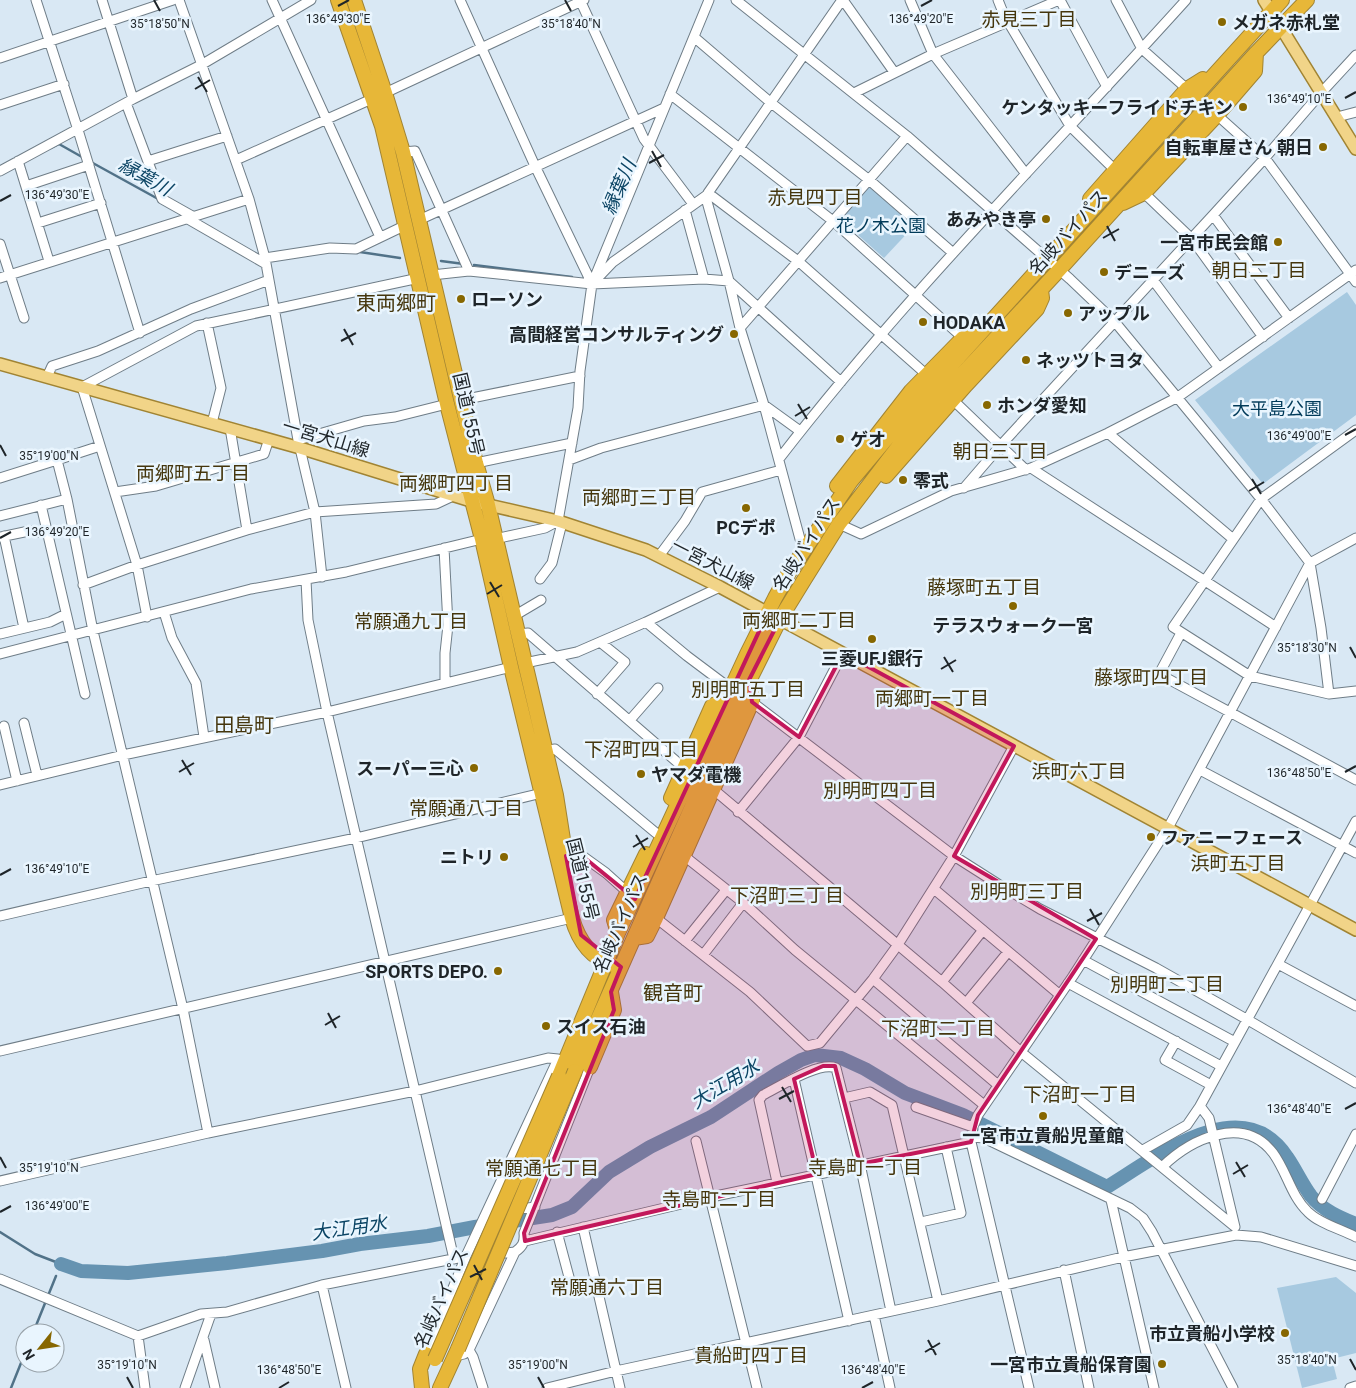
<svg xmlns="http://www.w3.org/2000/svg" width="1356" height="1388" font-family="Roboto,'Noto Sans JP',sans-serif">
<rect width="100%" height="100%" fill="#d9e8f4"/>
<path fill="#a7c9e0" d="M869,186L914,226L884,258L840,219Z
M1347,292L1356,305V415L1263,484L1195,400Z
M1336,1277L1356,1293V1353L1332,1359L1337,1379L1302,1388L1277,1288Z"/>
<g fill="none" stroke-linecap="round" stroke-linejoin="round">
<path stroke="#517288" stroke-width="2.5" d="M51,148L59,144L82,157
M91,162L160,200
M360,252L400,258
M441,261L464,264
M474,265L572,277
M0,1232L35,1254L61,1264L59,1269
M33,1333L56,1276
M11,1388L25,1353"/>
<path stroke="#6693b1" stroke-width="14" d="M61,1264L81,1271L128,1273L227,1263L322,1251L360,1244L428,1236L475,1227L552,1215L572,1207L609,1172L650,1147L711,1117L778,1073L801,1060L815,1055L841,1058L865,1069L905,1093L963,1115L1107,1187C1155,1158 1242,1088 1287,1157C1296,1170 1302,1184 1311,1196C1322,1210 1341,1218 1356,1224"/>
<g stroke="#6f7d87" stroke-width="11">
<path id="minor" d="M36,0L78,130L140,333
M102,0L133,99
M179,0L249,199L265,258L298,440L315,512L322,577
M272,0L380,237
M460,0L535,166L592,284L613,262L707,195
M580,0L644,139L693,204
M736,0L907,136L1070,279L1115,322L1261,499L1310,563L1321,628L1329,694
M843,0L894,72
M910,0L933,54L1026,174
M998,0L1004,15L1070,126L1115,170
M1060,0L1107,87
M1116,0L1142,49L1187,89
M694,37L770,102L868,179L953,253
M0,58L173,0
M854,93L933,54L1059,0
M670,94L833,221L963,338
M126,103L162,199L194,217
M0,105L64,84
M1217,115L1265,158L1356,282
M1337,117L1356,112
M403,152L415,151L469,271
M236,160L385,93L584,0
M18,161L49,261
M148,161L227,136
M0,171L133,99L201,65L311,0
M26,186L89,165
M708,193L798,261L927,375
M1144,193L1192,239L1263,337
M685,210L704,279
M1213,215L1289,318
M188,219L266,264
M419,220L664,108
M38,223L101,203
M0,244L24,318
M265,258L330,248L356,249L406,225
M432,275L469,271L592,284L704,279L729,281L841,382
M0,278L249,199
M1153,280L1219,368
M207,323L221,388L212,423
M740,328L907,136
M47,377L52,366L98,351L191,309L269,280
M462,400L580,376
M953,400L1026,470
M230,428L247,530
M1356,430L1261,499L1173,627L1250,676L1329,694L1356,691
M1108,433L1233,539
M298,440L364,421L395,417L447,404
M100,446L57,460L67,499L93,631L183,1009L208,1133
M779,459C904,297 1049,152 1186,0
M569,460L601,448L764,405L800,431
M476,463L572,443
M1031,468L1276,627
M0,478L57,460
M964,488L1001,445L1213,215L1265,158L1321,93L1356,55
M115,492L156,486L264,454L269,439
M41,505L85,694
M0,516L67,499
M839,524L861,534L951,491L1031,468L1108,433L1178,397L1356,270
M4,536L24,628
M0,537L29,531L47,533
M495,539L545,528L558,521L578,408L580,371L592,284L709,0
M800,539L764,405L740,328L729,281L706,198L708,193L842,0
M444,548L448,625L445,653V683
M659,556L685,521L702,492L781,470
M540,579L552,563L562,523
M306,580L308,620L327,712L454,1259
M83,585L137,565L247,530L315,512L436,504L453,496
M164,612L172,638L196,683L204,737
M514,616L541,600
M147,617L137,565L82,387L196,326L419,278
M646,622L687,656L731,689
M1181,633L1159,674L1356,780
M0,634L50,622L66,614
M518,634L528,633L684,768
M0,654L251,589L346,572L482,539
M525,663L577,652L646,622L720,587
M597,694L625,662L600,642
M752,702L954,856L998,884L1040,909L1156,968L1248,1020L1356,1083
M630,720L658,688
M24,723L37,775
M4,726L17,781
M545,751L555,749L656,833
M1200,770L1356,853
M0,785L123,755L327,712L511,667
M713,789L942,982L1021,1052L1234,1226
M738,812L799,737L843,653
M683,855L746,905L795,950L984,1105
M566,856L581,855L606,873L626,891
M934,889L1060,995
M0,916L151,881L356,838L542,793
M656,918L750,992L807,1046L820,1043L873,979L897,946L954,856L1014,746
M685,941L726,890
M703,955L743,903
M1083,960L1235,1042
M1278,964L1356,1006
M873,979L998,1085
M942,982L983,930
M1068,983L1221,1066
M966,1003L1008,952
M1176,1041L1165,1060L1211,1085
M0,1051L572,918
M794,1079L849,1321
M844,1098L870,1092L892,1105L938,1301
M916,1107L973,1127
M972,1137L984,1138L1130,1208L1143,1218L1152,1232L1233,1388
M696,1141L757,1388
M1143,1150L1187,1125L1200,1106
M1162,1167C1191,1139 1243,1114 1273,1153C1287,1172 1291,1196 1308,1212C1320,1224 1341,1229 1356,1237
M0,1181L208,1133L415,1091L548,1058L558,1059L466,1256L426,1354
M777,1182L759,1100L763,1095C779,1087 819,1061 836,1068L860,1164L891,1311
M1322,1199L1356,1134
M1111,1200L1154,1388
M496,1212L535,1207
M921,1222L961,1213L946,1147
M583,1227L620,1388
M1235,1227L1209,1118L1200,1106L1356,821
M557,1232L573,1292
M525,1241L711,1197L971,1142
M496,1254L515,1252
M1064,1270L1089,1388
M0,1279L138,1336L201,1314L227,1312L322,1285L458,1258
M322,1285L346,1388
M874,1315L890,1388
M138,1336L145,1388
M204,1340L215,1388
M469,1350L473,1357L483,1388
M455,1356L464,1354L469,1350L515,1252C522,1247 525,1243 524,1233L590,1067
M185,1388L211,1314
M547,1388L616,1371L938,1301L1123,1257L1236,1235L1261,1237L1356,1266
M1029,1388L971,1142L973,1127L978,1115L1073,976L1168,828L1310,563L1356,538
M1350,1388L1356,1386"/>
</g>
<g stroke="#a18433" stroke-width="14">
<path id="major" d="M1264,0L1356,149
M0,364L300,448L471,501L558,521L646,550L720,587L1356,930"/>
</g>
<g stroke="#a18433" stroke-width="16">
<path id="highway" d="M338,0L382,126L447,404L482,539L511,667L572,918C578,939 590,958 613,965
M354,0L385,93L403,152L476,463L488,505L556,795L567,865
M1090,199L1187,89L1203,79
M1123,203L1144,193L1217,115L1255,71L1256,53
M886,476L966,385L1037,309L1042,298L1041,290
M837,486L911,391L963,338L981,328
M671,798L712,706L727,698
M617,930L614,920L646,854
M634,938L647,936L656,918L752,702L753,689L749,680
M590,1067L614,1010L611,992
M575,1071L736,707L780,619L804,580L839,524L914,426L1059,270L1256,53L1307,0
M559,1076L618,933L747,654L775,598L790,571L851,481L909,412L1282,0
M422,1388L420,1369L426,1354
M440,1388L458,1349"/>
</g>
<use href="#minor" stroke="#fff" stroke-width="9"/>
<use href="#major" stroke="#f1d488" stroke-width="11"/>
<use href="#highway" stroke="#e7b738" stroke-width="14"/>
<g stroke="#a18433" stroke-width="16" stroke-linecap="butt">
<path id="highway-bridge" d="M458,1349L575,1071
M435,1359L559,1076"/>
</g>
<use href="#highway-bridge" stroke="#e7b738" stroke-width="14"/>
</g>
<path fill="#c2185b" fill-opacity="0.2" stroke="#c2185b" stroke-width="4" stroke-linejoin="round" d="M768,612L780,619L749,680L752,702L799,737L843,653L1014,746L954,856L1096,939L978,1115L971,1142L860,1164L835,1066H823L794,1079L817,1174L525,1241L524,1233L614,1010L611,992L621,967L581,935L566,856L581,855L635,899Z"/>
<path fill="none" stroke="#1f2529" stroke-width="2" d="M154,0L160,11M565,0L571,11M338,6L349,0M921,6L932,0M198,77L207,92M195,89L210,80M1345,98L1356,92M652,151L661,167M649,163L664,155M0,201L11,195M1107,226L1115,241M1103,238L1119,229M344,329L353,345M341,341L356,333M798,404L807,419M795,416L810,407M1345,435L1356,429M0,445L6,456M1252,479L1261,494M1249,491L1264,482M0,538L11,532M490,582L499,597M487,594L502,585M1350,647L1356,658M944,657L953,672M941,669L956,660M182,760L191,775M179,772L194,763M1345,772L1356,766M636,835L645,850M633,847L648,838M0,875L11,869M1090,909L1099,925M1087,921L1102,913M328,1013L336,1028M325,1025L340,1016M782,1087L791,1102M779,1099L794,1091M1345,1109L1356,1103M0,1157L6,1168M1236,1162L1245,1177M1233,1174L1248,1165M0,1212L11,1206M474,1265L482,1280M470,1277L486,1269M928,1340L936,1355M925,1352L940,1343M1350,1359L1356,1370M127,1377L133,1388M538,1377L544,1388M279,1388L289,1382M862,1388L873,1382"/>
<g fill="#876701" stroke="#e9f5fe" stroke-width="2">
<circle cx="1222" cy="22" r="5"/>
<circle cx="1243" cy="107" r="5"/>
<circle cx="1323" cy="147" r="5"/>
<circle cx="1046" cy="219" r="5"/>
<circle cx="1278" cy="242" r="5"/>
<circle cx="1104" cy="272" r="5"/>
<circle cx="461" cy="299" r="5"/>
<circle cx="1068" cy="313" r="5"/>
<circle cx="923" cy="322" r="5"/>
<circle cx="734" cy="334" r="5"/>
<circle cx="1026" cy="360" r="5"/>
<circle cx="987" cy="405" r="5"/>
<circle cx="840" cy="439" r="5"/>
<circle cx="903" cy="480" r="5"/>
<circle cx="746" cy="508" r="5"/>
<circle cx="1013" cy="606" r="5"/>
<circle cx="872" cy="639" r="5"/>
<circle cx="474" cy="768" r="5"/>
<circle cx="641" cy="774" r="5"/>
<circle cx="1151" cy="837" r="5"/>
<circle cx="504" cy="857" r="5"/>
<circle cx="498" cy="971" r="5"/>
<circle cx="546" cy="1026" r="5"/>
<circle cx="1043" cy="1116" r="5"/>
<circle cx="1285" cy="1333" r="5"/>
<circle cx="1162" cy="1364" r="5"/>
</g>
<g text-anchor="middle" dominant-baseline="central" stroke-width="5" stroke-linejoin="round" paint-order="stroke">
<g font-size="18" font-weight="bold" fill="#1f2529" stroke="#e9f5fe" text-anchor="start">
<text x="1232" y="22">メガネ赤札堂</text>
<text x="1233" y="107" text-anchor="end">ケンタッキーフライドチキン</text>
<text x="1313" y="147" text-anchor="end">自転車屋さん 朝日</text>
<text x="1036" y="219" text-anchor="end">あみやき亭</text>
<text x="1268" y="242" text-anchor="end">一宮市民会館</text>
<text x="1114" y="272">デニーズ</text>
<text x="471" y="299">ローソン</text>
<text x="1078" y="313">アップル</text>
<text x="933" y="322">HODAKA</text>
<text x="724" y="334" text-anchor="end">高間経営コンサルティング</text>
<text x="1036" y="360">ネッツトヨタ</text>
<text x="997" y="405">ホンダ愛知</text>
<text x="850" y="439">ゲオ</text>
<text x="913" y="480">零式</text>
<text x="746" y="527" text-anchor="middle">PCデポ</text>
<text x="1013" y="625" text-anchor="middle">テラスウォーク一宮</text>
<text x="872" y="658" text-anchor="middle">三菱UFJ銀行</text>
<text x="464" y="768" text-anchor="end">スーパー三心</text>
<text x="651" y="774">ヤマダ電機</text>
<text x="1161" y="837">ファニーフェース</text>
<text x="494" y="857" text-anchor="end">ニトリ</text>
<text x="488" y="971" text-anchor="end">SPORTS DEPO.</text>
<text x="556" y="1026">スイス石油</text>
<text x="1043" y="1135" text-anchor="middle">一宮市立貴船児童館</text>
<text x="1275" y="1333" text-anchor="end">市立貴船小学校</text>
<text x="1152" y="1364" text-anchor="end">一宮市立貴船保育園</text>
</g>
<g font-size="18" fill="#003a59" stroke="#e9f5fe">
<text x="881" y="225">花ノ木公園</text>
<text x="1277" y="408">大平島公園</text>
</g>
<g font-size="18" fill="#1f2529" stroke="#e9f5fe">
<text transform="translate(1068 232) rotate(-48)">名岐バイパス</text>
<text transform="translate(469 414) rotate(77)">国道155号</text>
<text transform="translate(326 438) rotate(17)">一宮犬山線</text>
<text transform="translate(806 544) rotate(-57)">名岐バイパス</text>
<text transform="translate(713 564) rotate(27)">一宮犬山線</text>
<text transform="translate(583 879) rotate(76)">国道155号</text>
<text transform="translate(620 923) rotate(-66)">名岐バイパス</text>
<text transform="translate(441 1298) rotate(-66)">名岐バイパス</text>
</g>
<g font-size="19" fill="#45360d" stroke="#e9f5fe">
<text x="1029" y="19">赤見三丁目</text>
<text x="815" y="197">赤見四丁目</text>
<text x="1259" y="270">朝日二丁目</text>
<text x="1000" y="451">朝日三丁目</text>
<text x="193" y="473">両郷町五丁目</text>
<text x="456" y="483">両郷町四丁目</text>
<text x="639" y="497">両郷町三丁目</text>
<text x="984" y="587">藤塚町五丁目</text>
<text x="799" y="620">両郷町二丁目</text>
<text x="411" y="621">常願通九丁目</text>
<text x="1151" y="677">藤塚町四丁目</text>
<text x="748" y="689">別明町五丁目</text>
<text x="932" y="698">両郷町一丁目</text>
<text x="641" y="749">下沼町四丁目</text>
<text x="1079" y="771">浜町六丁目</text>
<text x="880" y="790">別明町四丁目</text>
<text x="466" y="808">常願通八丁目</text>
<text x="1238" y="863">浜町五丁目</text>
<text x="1027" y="891">別明町三丁目</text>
<text x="787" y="895">下沼町三丁目</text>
<text x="1167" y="984">別明町二丁目</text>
<text x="938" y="1028">下沼町二丁目</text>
<text x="1080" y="1094">下沼町一丁目</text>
<text x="865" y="1167">寺島町一丁目</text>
<text x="542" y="1168">常願通七丁目</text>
<text x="719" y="1199">寺島町二丁目</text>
<text x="607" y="1287">常願通六丁目</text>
<text x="751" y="1355">貴船町四丁目</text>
</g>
<g font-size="19" font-style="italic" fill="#0c4565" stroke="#e9f5fe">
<text transform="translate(145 177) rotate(29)">縁葉川</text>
<text transform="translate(619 187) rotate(-67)">縁葉川</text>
<text transform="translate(725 1084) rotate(-31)">大江用水</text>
<text transform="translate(349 1228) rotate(-8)">大江用水</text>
</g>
<g font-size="20" fill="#45360d" stroke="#e9f5fe">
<text x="396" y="303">東両郷町</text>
<text x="244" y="725">田島町</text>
<text x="673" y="993">観音町</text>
</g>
</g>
<g font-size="12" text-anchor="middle" fill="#1f2529" stroke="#e9f5fe" stroke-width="5" stroke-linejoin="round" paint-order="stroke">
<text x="921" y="23">136°49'20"E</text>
<text x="338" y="23">136°49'30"E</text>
<text x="160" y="28">35°18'50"N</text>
<text x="571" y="28">35°18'40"N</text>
<text x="1299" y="103">136°49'10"E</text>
<text x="57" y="199">136°49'30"E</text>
<text x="1299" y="440">136°49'00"E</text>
<text x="49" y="460">35°19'00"N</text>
<text x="57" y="536">136°49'20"E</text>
<text x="1307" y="652">35°18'30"N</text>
<text x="1299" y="777">136°48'50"E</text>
<text x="57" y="873">136°49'10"E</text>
<text x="1299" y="1113">136°48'40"E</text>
<text x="49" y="1172">35°19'10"N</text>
<text x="57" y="1210">136°49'00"E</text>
<text x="1307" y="1364">35°18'40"N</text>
<text x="127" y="1369">35°19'10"N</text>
<text x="538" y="1369">35°19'00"N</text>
<text x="289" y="1374">136°48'50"E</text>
<text x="873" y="1374">136°48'40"E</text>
</g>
<g transform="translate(40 1348) rotate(240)"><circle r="24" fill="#e9f5fe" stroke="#98a2a9"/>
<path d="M0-4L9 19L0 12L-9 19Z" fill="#876701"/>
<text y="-8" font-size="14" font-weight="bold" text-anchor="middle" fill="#1f2529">N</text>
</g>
</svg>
